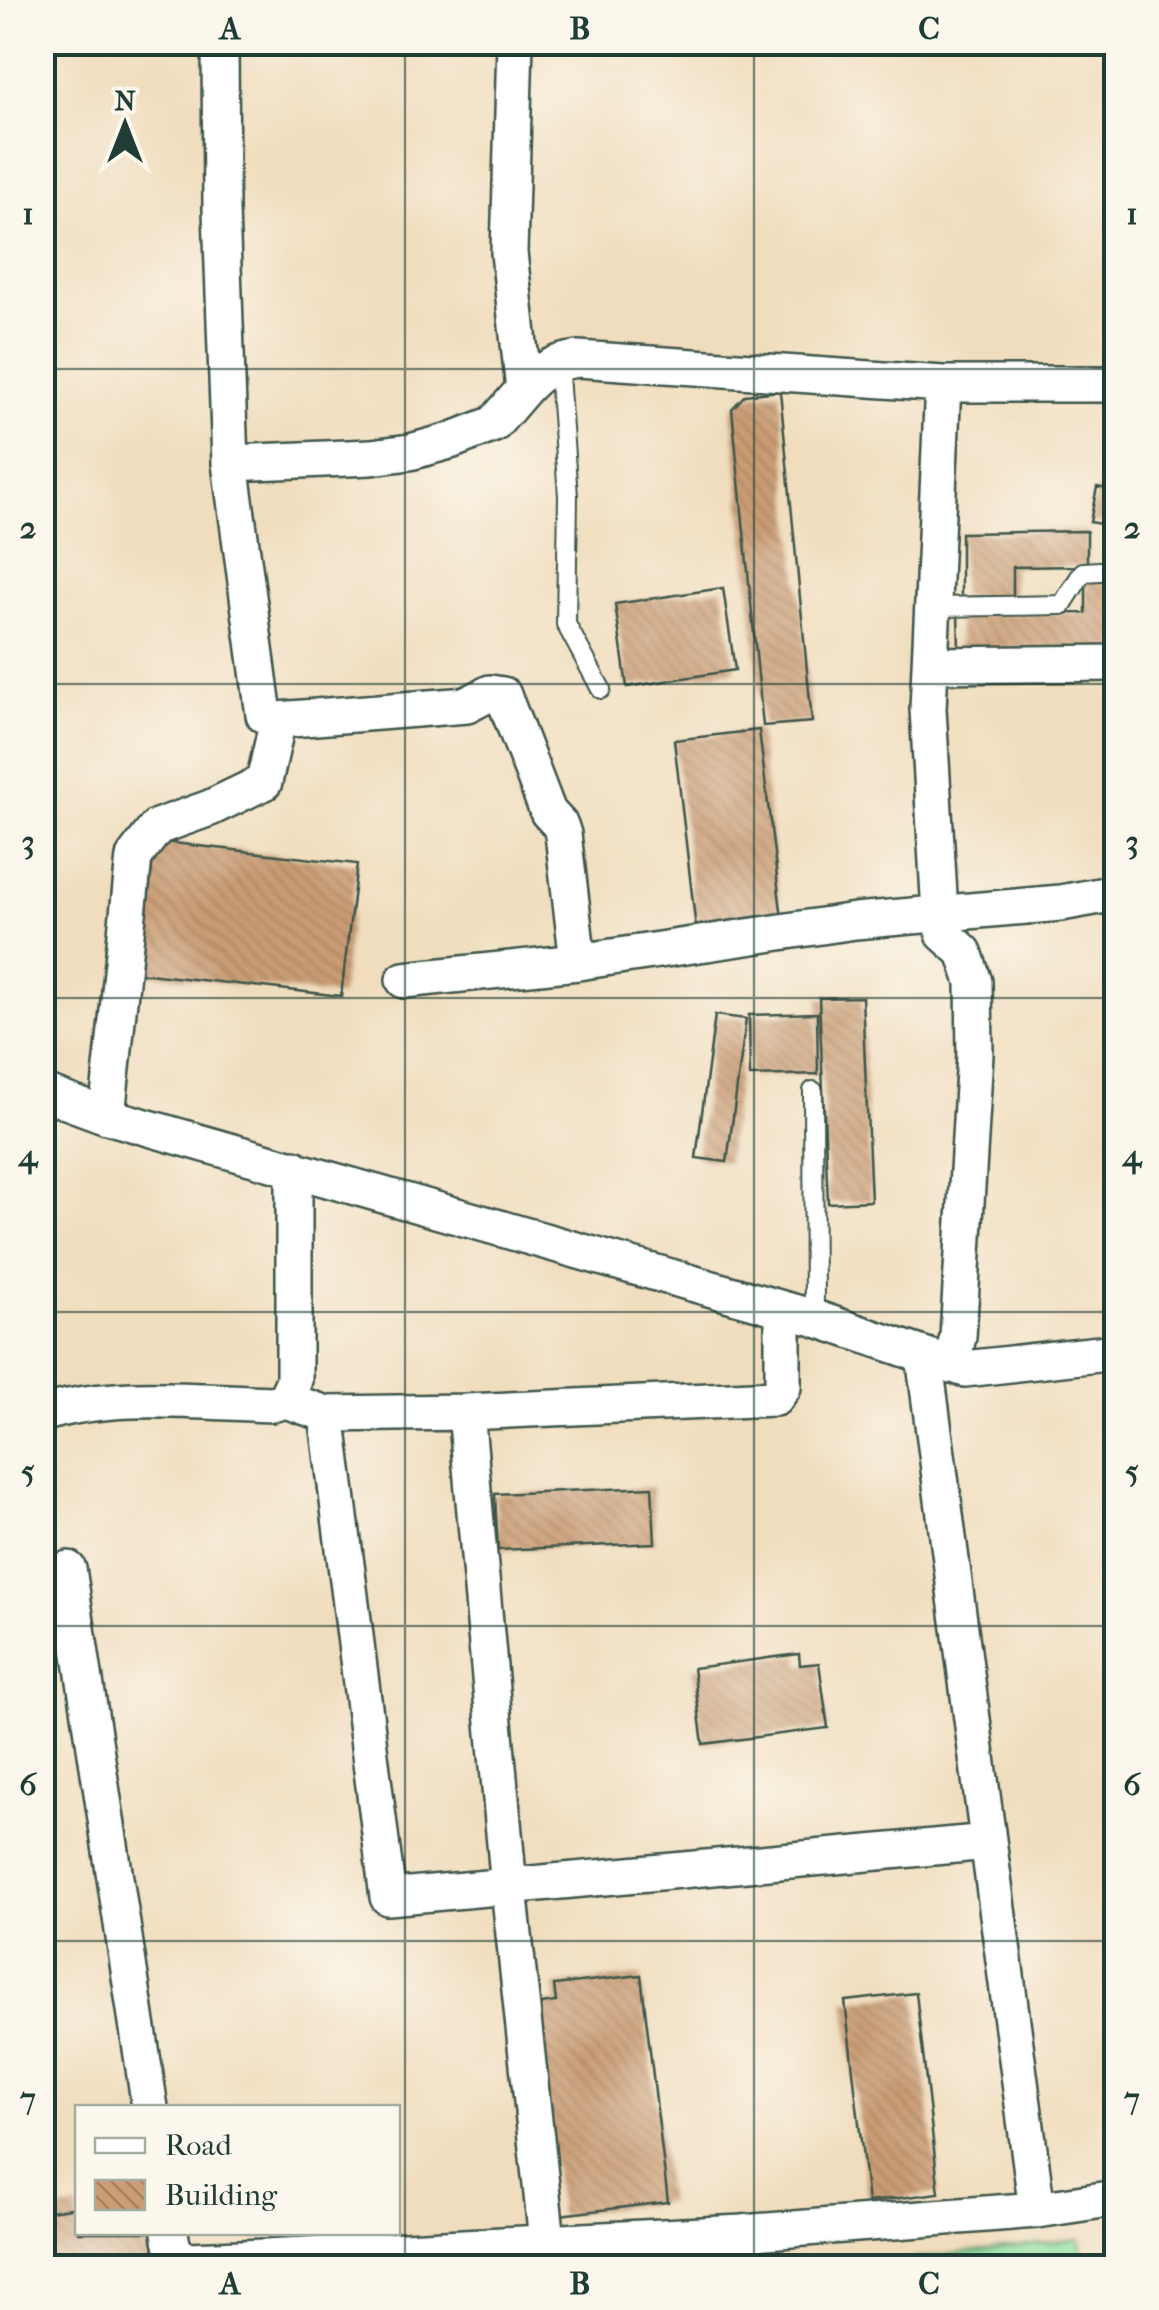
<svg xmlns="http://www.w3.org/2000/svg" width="1159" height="2310" font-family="'IM FELL French Canon',serif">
<defs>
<pattern id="building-back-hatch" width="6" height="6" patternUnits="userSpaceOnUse" patternTransform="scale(2.5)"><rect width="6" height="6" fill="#cb9d75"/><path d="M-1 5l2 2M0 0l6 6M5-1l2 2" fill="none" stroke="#a48161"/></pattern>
</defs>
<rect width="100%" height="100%" fill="#fbf7ec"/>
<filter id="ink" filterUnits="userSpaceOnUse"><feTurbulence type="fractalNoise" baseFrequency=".01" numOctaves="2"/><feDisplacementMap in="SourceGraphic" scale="20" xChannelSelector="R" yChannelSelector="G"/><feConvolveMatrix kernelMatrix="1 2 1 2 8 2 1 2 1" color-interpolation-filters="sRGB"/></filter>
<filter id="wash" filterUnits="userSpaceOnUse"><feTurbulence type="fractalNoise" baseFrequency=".0048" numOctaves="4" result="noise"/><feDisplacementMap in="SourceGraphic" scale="40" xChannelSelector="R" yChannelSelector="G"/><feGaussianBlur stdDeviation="2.25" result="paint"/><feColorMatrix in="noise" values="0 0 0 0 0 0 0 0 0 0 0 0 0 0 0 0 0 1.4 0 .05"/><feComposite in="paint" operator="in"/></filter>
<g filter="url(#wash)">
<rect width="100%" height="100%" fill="#f0ddbd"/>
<path fill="#91e09f" stroke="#588e6a" stroke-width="2.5" d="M1080,2239L1083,2267H869L868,2264Z"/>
<g id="blocks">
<path fill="url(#building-back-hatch)" d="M780,391L812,722L763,726L732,409L745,395Z
M1097,487L1116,491V527L1090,522Z
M1087,531V566L1013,567V596L961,597V533Z
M1086,577H1116V648L959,649L958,614L1086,613Z
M723,588L735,670L627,687L615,604Z
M759,730L782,919L696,929L674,740Z
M155,841L357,864L341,996L139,973Z
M862,997L871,1201L828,1203L819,998Z
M817,1013L818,1074L750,1076L749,1015Z
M715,1015L746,1019L727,1162L696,1158Z
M652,1487L655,1543L498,1550L495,1494Z
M799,1654L800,1665L819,1663L828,1728L703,1744L693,1668Z
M641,1975L668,2202L559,2215L534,2005L556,2002L554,1985Z
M916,1993L939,2193L868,2202L845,2001Z
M78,2207V2232H152L156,2268H42V2212Z"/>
</g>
</g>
<g filter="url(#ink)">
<use href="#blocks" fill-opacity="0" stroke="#3e5549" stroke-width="2.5"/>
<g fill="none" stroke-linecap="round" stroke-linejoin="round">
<g stroke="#3e5549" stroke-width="22">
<path id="lane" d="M558,362L568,496L566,624L601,689
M935,607L1062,605L1083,572L1116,570
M813,1091L814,1318"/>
</g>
<g stroke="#3e5549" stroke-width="40">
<path id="street" d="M220,42L221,210L230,463L264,715L278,720L467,705L490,693L503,695L548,812L560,825L563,834L578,962
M943,384L928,709L940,913L944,934L964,952L974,982L975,1054L958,1337L951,1365
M524,389C541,371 553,362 578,359L943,384H1116
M230,463L371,457L410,452L450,441L494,424L524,389L509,253L515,42
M930,665L1116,663
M404,980L578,962L855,921L1061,903L1116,893
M42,1092L107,1116L814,1318L965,1369L1116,1352
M107,1116L134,857L157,827L210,808L264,782L278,720
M924,1356L1037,2210
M285,1400L327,1414L466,1412L775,1398L783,1387V1310
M466,1412L509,1888L547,2241
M42,1414C111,1391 200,1402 272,1404L285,1400L294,1380V1168
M327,1414L388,1897L988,1842
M68,1569L150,2108
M170,2232C172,2247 173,2254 188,2260L266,2257L742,2233L1037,2210L1116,2198
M742,2233L745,2268"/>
</g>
<use href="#lane" stroke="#fff" stroke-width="18"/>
<use href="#street" stroke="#fff" stroke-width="35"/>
</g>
</g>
<path fill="none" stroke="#1f3d34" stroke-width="2.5" stroke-opacity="0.55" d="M405,42V2268M754,42V2268M42,369H1116M42,684H1116M42,998H1116M42,1312H1116M42,1626H1116M42,1941H1116"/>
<rect width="1159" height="2310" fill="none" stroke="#fbf7ec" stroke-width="110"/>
<rect x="75" y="2105" width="325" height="130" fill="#fbf7ec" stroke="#a3ada2" stroke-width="2.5"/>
<rect x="95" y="2138" width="50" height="15" fill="#ffffff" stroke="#a3ada2" stroke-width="2.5"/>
<text x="165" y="2155" font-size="30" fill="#1f3d34">Road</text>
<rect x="95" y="2180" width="50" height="30" fill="url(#building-back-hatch)" stroke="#a3ada2" stroke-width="2.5"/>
<text x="165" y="2205" font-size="30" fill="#1f3d34">Building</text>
<g transform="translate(125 125)" stroke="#fbf7ec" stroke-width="8" paint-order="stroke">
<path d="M0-8L18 38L0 25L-18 38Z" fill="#1f3d34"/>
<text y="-15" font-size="28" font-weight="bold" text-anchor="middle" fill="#1f3d34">N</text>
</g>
<rect x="55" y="55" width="1049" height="2200" fill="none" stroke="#1f3d34" stroke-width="4"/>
<g font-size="32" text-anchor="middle" font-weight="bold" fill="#1f3d34">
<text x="230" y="39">A</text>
<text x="580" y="39">B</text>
<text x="929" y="39">C</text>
<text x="28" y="224">1</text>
<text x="1132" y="224">1</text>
<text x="28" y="538">2</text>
<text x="1132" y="538">2</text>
<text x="28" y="852">3</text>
<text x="1132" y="852">3</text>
<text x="28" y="1166">4</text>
<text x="1132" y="1166">4</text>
<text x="28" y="1481">5</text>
<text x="1132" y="1481">5</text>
<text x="28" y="1795">6</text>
<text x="1132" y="1795">6</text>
<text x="28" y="2109">7</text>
<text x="1132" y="2109">7</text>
<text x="230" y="2294">A</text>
<text x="580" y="2294">B</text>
<text x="929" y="2294">C</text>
</g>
</svg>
